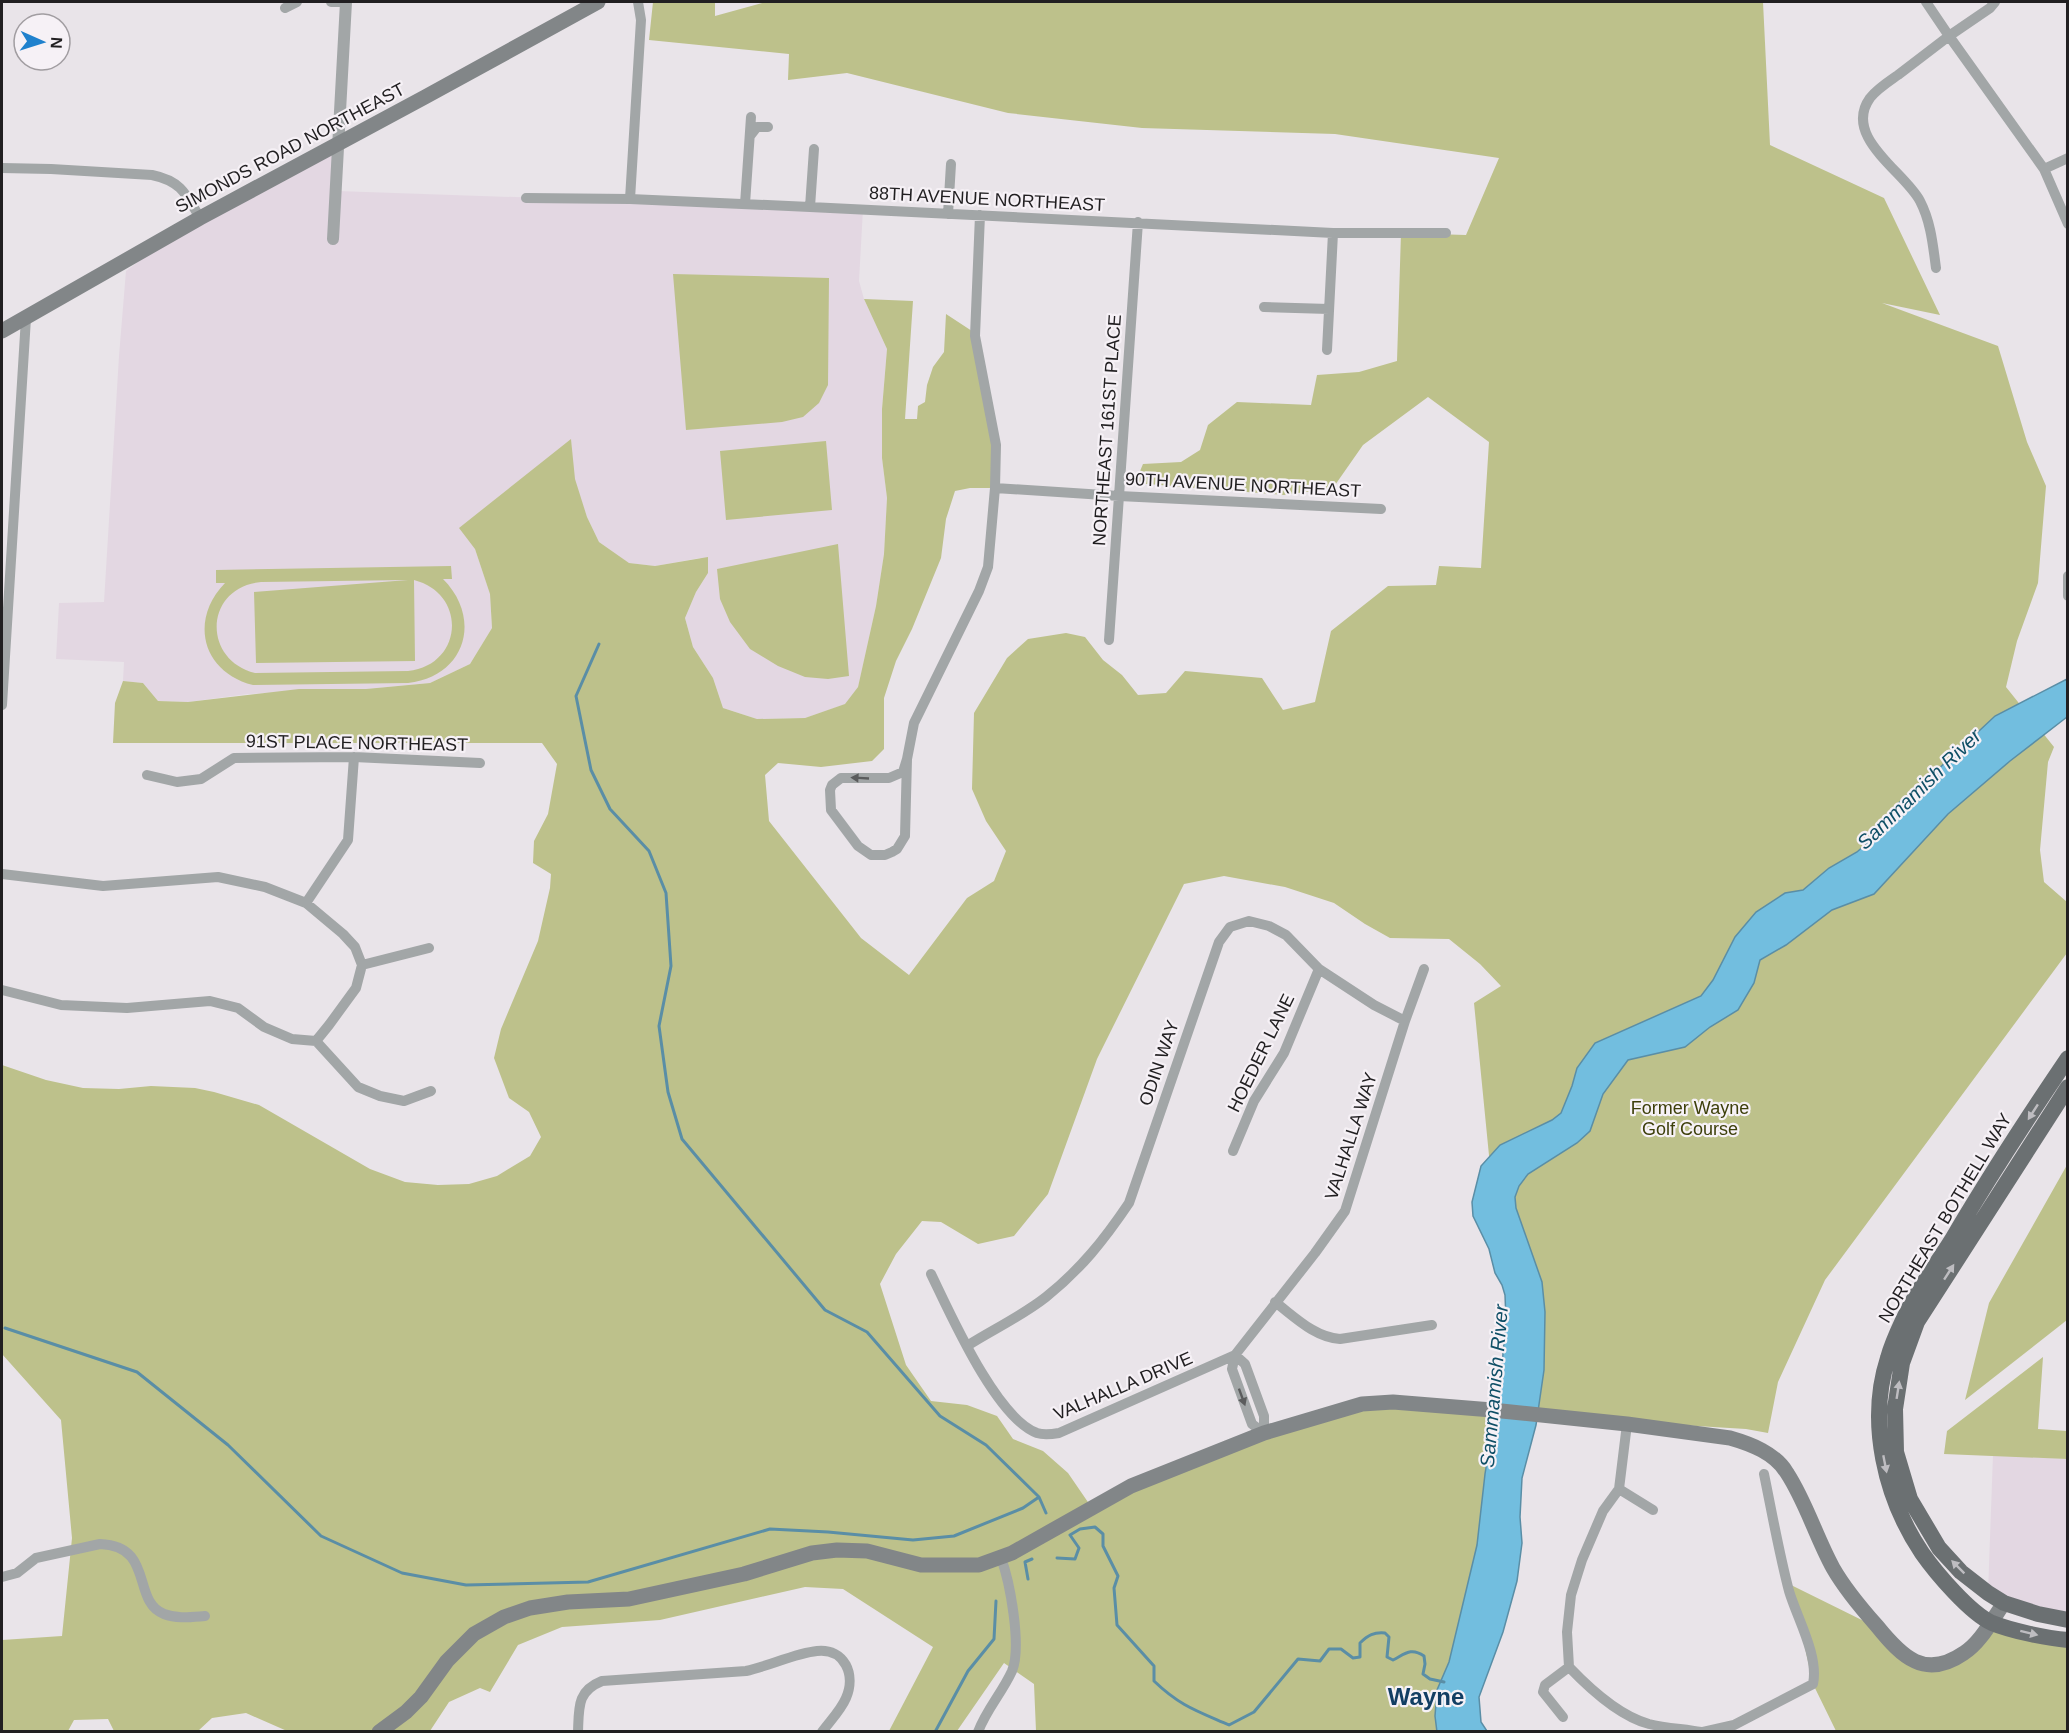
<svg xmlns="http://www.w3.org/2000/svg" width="2069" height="1733" font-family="Arial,sans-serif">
<rect width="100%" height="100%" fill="#e9e4e9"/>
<path fill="#e3d7e2" d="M338,144L337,191L863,209L859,281L864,299L887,349L882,409V458L887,498L884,554L876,606L858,687L846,704L805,718L757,719L723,708L713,678L693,647L685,618L696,592L708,573L700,558L655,566L628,563L599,542L587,517L574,479L571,440L475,549L490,593L492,628L470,664L430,683L366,689L248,694L188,702L158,701L143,683L123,681L124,662L56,659L59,603L104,602L119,356L126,271L186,226Z
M1993,1455L2067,1459V1620L1988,1593Z"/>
<path fill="#bdc18b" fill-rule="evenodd" d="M653,2H715V16L766,2H1763L1770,145L1884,198L1940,315L1882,303L1998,346L2027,442L2046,486L2038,583L2017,641L2006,687L2054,747L2048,762L2040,850L2044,882L2067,902V953L1825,1280L1778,1382L1768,1433L1746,1429L1517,1415L1519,1360L1493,1196L1474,1003L1501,986L1480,964L1449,939L1390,938L1365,924L1334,903L1285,887L1224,876L1184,884L1097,1059L1048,1194L1014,1236L978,1244L941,1222L922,1221L896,1254L880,1284L906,1365L931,1401L967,1405L997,1416L1013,1439L1043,1451L1068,1473L1092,1508L1130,1487L1362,1404L1515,1416L1473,1731H1036L1034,1684L1004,1663L957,1731H889L933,1647L843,1589L805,1587L660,1620L562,1627L518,1645L490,1692L480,1688L449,1702L430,1731H287L246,1713L212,1718L198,1731H114L108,1719L74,1720L68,1731H2V1640L62,1636L72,1538L61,1420L2,1354V1065L46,1080L83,1088L119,1089L151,1086L195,1088L214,1092L259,1105L370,1169L405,1182L438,1185L469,1184L497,1176L530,1156L541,1137L529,1112L509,1098L494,1058L501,1029L538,941L550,888L551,874L533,863L534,841L548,814L557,764L542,743H113L115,703L123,681L143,683L158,701L188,702L299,689H366L430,683L470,664L492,628L490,594L475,549L459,528L571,439L575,479L587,517L599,542L629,563L655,566L708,557V573L696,592L685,618L693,647L713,678L723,708L757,719L805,718L845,704L858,687L876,606L884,554L887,498L882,458V409L887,349L864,299L913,301L905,419H917L918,406L925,402L927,385L933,367L944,352L946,314L975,333L996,445L995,488H970L955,491L946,519L941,558L912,629L896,661L884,698V749L872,761L821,767L778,763L765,775L769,821L861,938L909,975L967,898L994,881L1006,851L986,821L972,789L974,713L1007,658L1028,639L1066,633L1085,637L1103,660L1122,675L1138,695L1166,693L1185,671L1262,678L1283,710L1315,702L1331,631L1388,586L1436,585L1439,566L1481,568L1489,442L1428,397L1363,445L1333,488L1284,495L1135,483L1143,464L1181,462L1200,450L1208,425L1237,402L1311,405L1317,375L1359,372L1397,361L1401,233L1466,235L1499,158L1335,134L1142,128L1008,113L847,73L788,80L789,54L649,40Z
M673,274L829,278L828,385L819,403L803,417L782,422L686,430Z
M826,441L832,510L726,520L720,451Z
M838,544L849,676L828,679L805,677L778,666L750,649L730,622L720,599L717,569Z
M451,566L452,579H443C483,619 465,677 408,683L253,685C202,672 189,620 225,583H216V570ZM408,580L254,592L256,663L415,661L414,580C468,594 463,665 408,671L255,673C201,659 205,587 261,582Z
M2067,1165V1320L1965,1400L1989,1303Z
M2043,1357L2038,1429L2067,1431V1459L1944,1454L1947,1431Z
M1791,1585L1878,1628L1915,1663L1951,1661L1991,1622L2067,1640V1731H1836L1813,1684Z"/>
<path fill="#72bedf" stroke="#5a8ea6" stroke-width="1.5" d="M2067,679V717L2010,761L1948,814L1874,894L1832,910L1786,945L1760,960L1754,983L1738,1010L1710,1027L1685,1047L1628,1060L1603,1094L1590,1131L1577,1143L1528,1174L1519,1186L1515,1197L1516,1208L1542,1282L1545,1312L1544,1370L1536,1425L1522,1478L1520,1517L1522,1543L1517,1581L1503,1632L1479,1697L1481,1722L1487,1731L1437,1732L1435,1716L1437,1690L1449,1662L1477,1545L1485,1474L1501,1376L1506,1320L1505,1295L1502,1285L1495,1273L1489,1249L1473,1216L1472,1202L1481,1166L1500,1145L1552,1120L1561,1113L1572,1086L1577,1068L1595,1043L1701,996L1713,980L1735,937L1756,912L1785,893L1803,890L1829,868L1857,852L1867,843L1896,805L1918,788L1995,716Z"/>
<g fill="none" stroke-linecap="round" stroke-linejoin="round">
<path stroke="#5a8ea6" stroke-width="3" d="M599,644L576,696L591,770L610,809L649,851L666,893L671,966L659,1026L668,1092L682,1139L825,1310L867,1332L940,1416L986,1445L1039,1497L1046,1513
M5,1328L137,1372L228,1445L321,1536L402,1573L466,1585L588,1582L770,1529L828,1532L913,1540L954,1536L1023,1508L1039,1497
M1057,1558L1075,1559L1079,1548L1070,1535L1080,1529L1095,1527L1103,1534V1546L1118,1576L1114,1588L1117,1625L1154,1666V1681C1180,1706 1197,1711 1229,1725L1254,1712L1298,1659L1320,1661L1329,1649H1341L1353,1658L1360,1657V1643C1368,1635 1374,1632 1385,1633L1389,1637L1387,1657L1393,1660C1405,1654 1411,1647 1424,1656L1425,1664L1423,1674L1430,1679L1444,1682
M1028,1579L1025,1562L1032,1559
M935,1732L968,1671L994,1639L996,1601"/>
<path stroke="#a2a6a7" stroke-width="10" d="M331,2H346
M1926,2L1949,36C1932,49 1915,62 1898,75C1888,82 1877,89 1870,98C1842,137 1905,172 1920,201C1931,222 1933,246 1936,268
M1995,2L1990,8L1949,36L2044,169
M285,8L297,2
M750,136L757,127H768
M2068,158L2044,169L2068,224
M2,168L51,169L152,175C181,181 186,194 200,218
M526,198L630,199L810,207L1333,233H1446
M630,199L641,20L638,2
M745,204L751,117
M810,207L814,149
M948,214L951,164
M1264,307L1329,309
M1327,350L1333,233
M995,488L1119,496L1381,509
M2068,576V596
M1109,640L1138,222
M2,705L26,318
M907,759L903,772L889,778H841L832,785L830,790L831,810L858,846L871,855H885L892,852L897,849L905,836L907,759L914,723L979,591L988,567L995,488L996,445L975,336L980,215
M147,775L177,782L201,779L234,758L354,757L480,763
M2,874L103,886L218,877L265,887L306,903L343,934L355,947L362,965L356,988L329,1025L316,1041
M306,903L348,840L354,757
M362,965L429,948
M2,990L61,1005L127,1008L210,1001L238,1008L264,1027L292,1039L316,1041
M316,1041L358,1087L380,1096L404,1101L431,1091
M1233,1151L1254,1101L1284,1053L1319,969
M931,1274C950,1313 996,1418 1037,1433C1043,1435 1053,1434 1059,1433L1235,1355
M1275,1302C1295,1317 1314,1337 1340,1339L1432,1325
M967,1346C992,1330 1022,1316 1046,1297C1081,1269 1104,1240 1129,1203L1219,942L1230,927L1249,921L1269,926L1286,935L1319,969L1374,1005L1405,1021
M1235,1355L1245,1364L1264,1416V1433
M1627,1424L1619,1489L1603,1511L1582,1560L1571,1595L1567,1632L1569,1667C1590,1689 1619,1716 1649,1724C1666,1728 1684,1729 1701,1732
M1264,1433L1252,1424L1232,1369L1235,1355L1315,1253L1345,1211L1405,1021L1424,969
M1619,1489L1653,1510
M2,1577L17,1573L36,1558L100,1544C155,1546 131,1601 164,1614C177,1619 191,1617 205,1616
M1563,1717L1543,1692L1545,1685L1569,1667
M578,1732C579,1707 577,1691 602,1681L746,1671C769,1666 796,1653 817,1651C845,1648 856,1675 846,1698C841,1710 830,1721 822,1732
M978,1732C986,1710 1002,1693 1012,1671C1022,1647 1010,1582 1001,1558
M1703,1732L1734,1725L1813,1684C1819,1656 1797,1618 1789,1591C1779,1553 1772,1513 1764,1474"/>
<path stroke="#a2a6a7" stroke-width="12" d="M333,239L346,2"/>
<path stroke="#828688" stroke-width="15" d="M2,331L200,218L425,97L598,2
M379,1732L406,1712L421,1697L447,1661L474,1634L504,1617L530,1608L568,1602L629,1599L744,1574L812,1553L837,1550L867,1551L921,1565H979L1012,1553L1131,1486L1264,1433L1362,1404L1393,1402L1492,1410L1627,1424L1730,1438C1751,1444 1775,1453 1787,1473C1806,1502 1816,1537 1833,1568C1845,1589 1861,1608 1877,1626C1902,1657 1925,1680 1964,1653C1981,1642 1992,1620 2004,1603"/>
<path stroke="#6b7072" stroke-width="16" d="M2068,1058C2028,1117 1989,1177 1953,1238C1937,1264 1918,1288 1905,1316C1899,1329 1892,1343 1888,1358C1867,1422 1885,1498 1922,1553C1936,1573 1970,1613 1992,1623C2012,1631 2046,1638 2068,1640
M2068,1087L1917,1322L1902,1363L1895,1409L1896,1452L1910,1499L1939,1548L1961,1572L1988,1593L2004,1603L2038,1614L2068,1620"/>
</g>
<defs><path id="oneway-solid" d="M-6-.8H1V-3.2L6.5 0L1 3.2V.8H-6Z" transform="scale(1.5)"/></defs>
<g fill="#5b5c5d">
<use href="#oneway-solid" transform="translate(860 778) rotate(-177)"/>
<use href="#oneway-solid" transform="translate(1242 1397) rotate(70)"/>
</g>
<g fill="#bebdc1">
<use href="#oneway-solid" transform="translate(2033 1112) rotate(123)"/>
<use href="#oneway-solid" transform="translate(1949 1272) rotate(-57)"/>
<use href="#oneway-solid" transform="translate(1898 1390) rotate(-81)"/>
<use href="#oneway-solid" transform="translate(1885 1464) rotate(79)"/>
<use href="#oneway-solid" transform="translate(1958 1567) rotate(-135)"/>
<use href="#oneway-solid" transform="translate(2029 1633) rotate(14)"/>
</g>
<g text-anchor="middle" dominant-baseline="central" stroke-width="4.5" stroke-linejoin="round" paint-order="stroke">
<g font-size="18" fill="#211f21" stroke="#f6f1f6">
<text transform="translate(290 148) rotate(-28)">SIMONDS ROAD NORTHEAST</text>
<text transform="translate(987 199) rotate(3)">88TH AVENUE NORTHEAST</text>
<text transform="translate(1107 430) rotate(-86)">NORTHEAST 161ST PLACE</text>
<text transform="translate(1243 485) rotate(3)">90TH AVENUE NORTHEAST</text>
<text transform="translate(357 743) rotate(1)">91ST PLACE NORTHEAST</text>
<text transform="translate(1261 1053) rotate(-64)">HOEDER LANE</text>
<text transform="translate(1159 1063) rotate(-71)">ODIN WAY</text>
<text transform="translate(1351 1136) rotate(-72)">VALHALLA WAY</text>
<text transform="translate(1945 1218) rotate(-59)">NORTHEAST BOTHELL WAY</text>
<text transform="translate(1123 1386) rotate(-23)">VALHALLA DRIVE</text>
</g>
<g font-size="18" fill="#3d3f0a" stroke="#f6f1f6">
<text x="1690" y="1108">Former Wayne<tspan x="1690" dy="21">Golf Course</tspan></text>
</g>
<g font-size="20" font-style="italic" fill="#0f4f66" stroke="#f6f1f6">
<text transform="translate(1919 789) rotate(-44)">Sammamish River</text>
<text transform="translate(1494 1386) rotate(-85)">Sammamish River</text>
</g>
<g font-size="24" font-weight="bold" fill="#123e63" stroke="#f6f1f6">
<text x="1426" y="1696">Wayne</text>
</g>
</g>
<rect width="2069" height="1733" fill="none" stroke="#211f21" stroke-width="6"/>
<g transform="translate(42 42) rotate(93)"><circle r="28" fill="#f6f1f6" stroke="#a19da1" stroke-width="1.5"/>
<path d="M0-4.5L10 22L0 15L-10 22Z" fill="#1f81cd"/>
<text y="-9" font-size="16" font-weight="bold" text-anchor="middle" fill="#211f21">N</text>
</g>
</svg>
